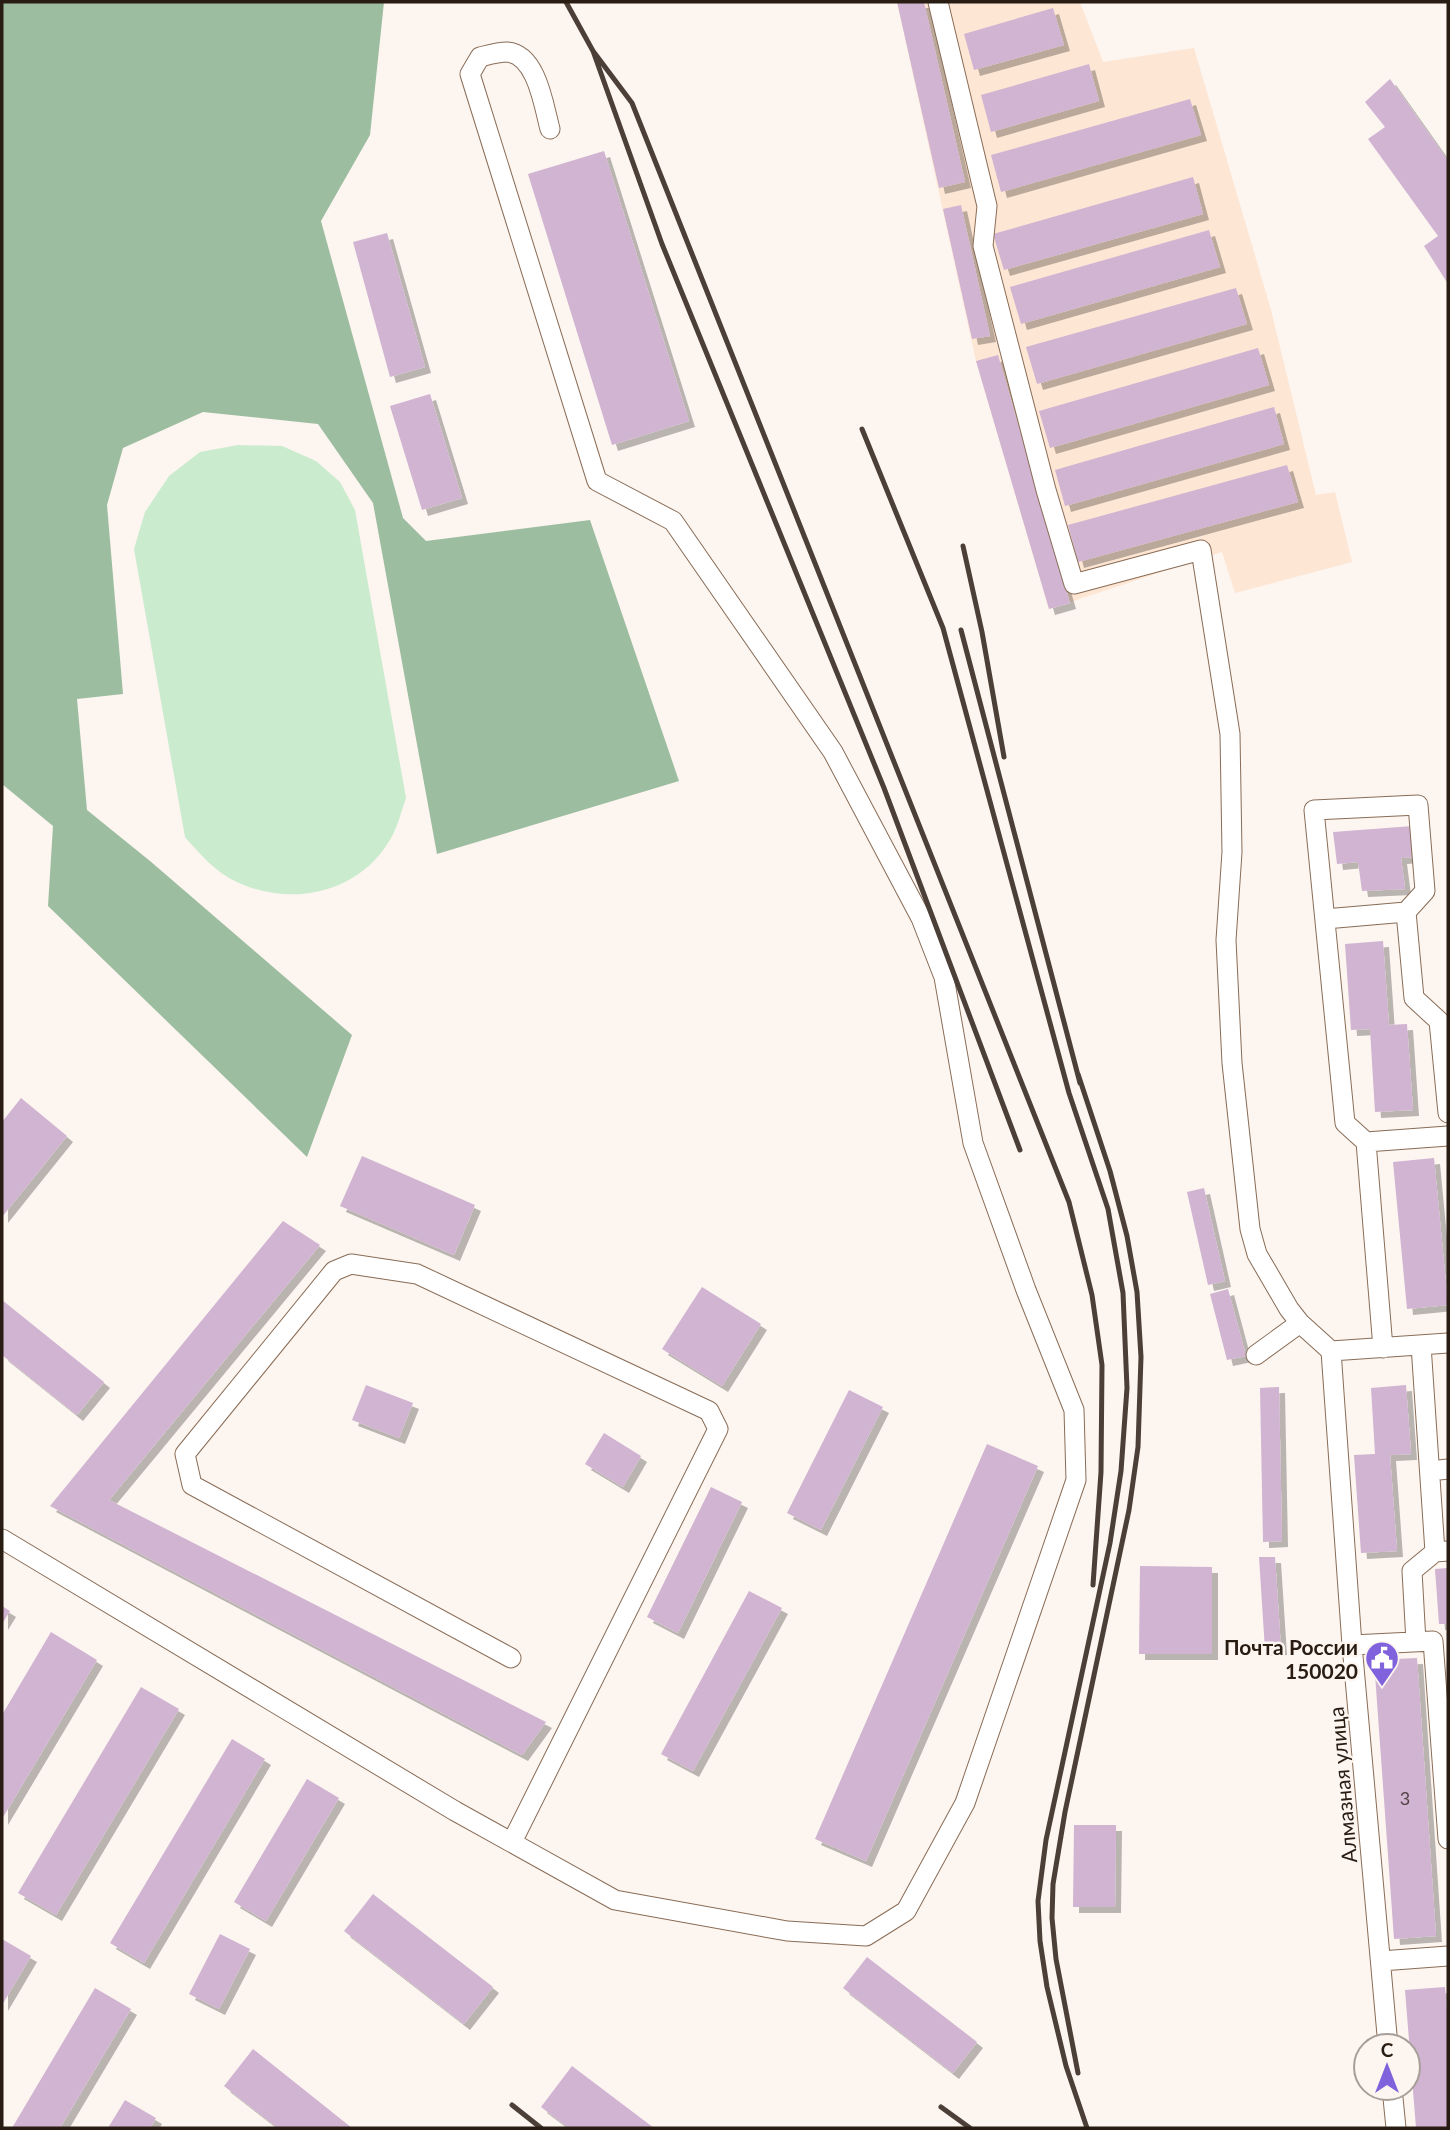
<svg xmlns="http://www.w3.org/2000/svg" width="1450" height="2130" font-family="Lato,sans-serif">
<defs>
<filter id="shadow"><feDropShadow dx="6" dy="6" stdDeviation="0" flood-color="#0004"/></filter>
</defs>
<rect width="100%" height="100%" fill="#fcf5f0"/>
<path fill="#fee6d4" d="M897,2H1080L1103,62L1194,48L1271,310L1316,495L1335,492L1352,562L1235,593L1222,552L1049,609L976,361Z"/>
<path fill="#caebcd" d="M238,445L282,446L316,461L340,482L355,510L406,798C401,812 397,830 388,843C356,894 290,907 237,882C215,872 200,854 185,837L134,549L145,512L169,476L200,452Z"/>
<path fill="#9dbda0" d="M2,2H384L370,135L321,221L403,518L426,541L590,520L679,781L437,854L373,503L318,424L203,412L123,448L107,505L123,694L77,699L87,810L150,861L352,1035L307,1157L48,906L53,826L2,784Z"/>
<path fill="#d1b3d2" filter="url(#shadow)" d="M897,2H924L965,182L939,188Z
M1053,8L1064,45L974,70L964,34Z
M1089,64L1099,101L991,132L981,95Z
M1390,79L1448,161V284L1424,246L1438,236L1368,139L1385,127L1365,102Z
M1190,99L1201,135L1001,192L991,155Z
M604,151L689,421L612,445L528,174Z
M1193,177L1203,214L1004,270L993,234Z
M961,205L990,336L972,339L943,209Z
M1209,230L1220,267L1021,324L1010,287Z
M387,233L425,367L390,377L353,242Z
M1236,288L1247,324L1037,384L1026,347Z
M1258,348L1269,385L1050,448L1039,411Z
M998,355L1070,603L1049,609L976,361Z
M430,394L462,498L422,510L390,406Z
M1274,407L1284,444L1065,506L1055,470Z
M1287,465L1298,502L1078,562L1068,525Z
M1413,826L1415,857L1401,858L1405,889L1362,891L1358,862L1337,864L1333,832Z
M1383,941L1389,1025L1407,1024L1413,1110L1375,1112L1370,1029L1351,1030L1345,944Z
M21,1098L67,1136L2,1217V1122Z
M362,1156L475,1205L454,1255L340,1206Z
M1434,1158L1448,1305L1407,1309L1393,1162Z
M1204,1188L1225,1281L1208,1285L1187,1192Z
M283,1221L320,1245L109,1500L546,1722L522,1755L50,1506Z
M702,1287L761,1324L722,1386L662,1349Z
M1228,1289L1246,1356L1227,1360L1210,1294Z
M2,1300L104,1382L77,1415L2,1355Z
M366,1385L413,1403L399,1438L352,1420Z
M1406,1385L1411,1454L1390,1455L1397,1551L1361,1553L1354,1455L1375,1454L1371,1388Z
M1279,1387L1282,1541L1263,1542L1260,1388Z
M849,1390L883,1407L821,1530L787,1513Z
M604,1433L641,1456L623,1487L585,1464Z
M987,1444L1038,1466L866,1861L815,1839Z
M711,1487L742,1502L678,1633L647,1617Z
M1259,1557H1275L1281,1649L1265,1650Z
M1140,1566L1212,1567V1654H1139Z
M1448,1568V1624H1439L1435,1569Z
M749,1591L782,1608L693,1771L661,1754Z
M2,1606L10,1611L2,1624Z
M51,1632L97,1660L2,1819V1715Z
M1417,1658L1436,1936L1394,1939L1374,1660Z
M141,1687L179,1709L56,1915L18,1893Z
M232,1739L265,1759L144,1963L110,1943Z
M307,1779L339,1798L266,1921L234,1902Z
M1074,1825H1116L1115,1907H1073Z
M373,1894L493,1987L464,2024L344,1931Z
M220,1934L250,1949L219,2009L189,1994Z
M2,1939L31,1956L2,2005Z
M867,1957L977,2042L953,2073L843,1988Z
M1445,1987L1448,2022V2128H1416L1405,1990Z
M95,1988L131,2009L60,2128H12Z
M253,2049L352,2128H278L224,2086Z
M572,2066L654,2128H569L541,2107Z
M125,2100L156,2118L150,2128H108Z"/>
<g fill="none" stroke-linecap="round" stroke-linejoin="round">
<g stroke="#896c56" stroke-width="21">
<path id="minor" d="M938,2L987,206L983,246L1046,490L1074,584L1201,550L1230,734L1232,852L1226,940L1232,1063L1250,1229L1257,1254L1289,1309L1300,1323L1331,1351L1448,1343
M1325,919L1406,912
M1366,1142L1448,1136
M1421,1345L1435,1552L1448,1551
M1383,1348L1366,1142L1345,1123L1314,810L1418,805L1425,891L1406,912L1414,998L1439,1021L1448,1113
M1331,1351L1352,1645L1388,2046
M1256,1355L1300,1323
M1430,1471L1448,1469
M2,1539L455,1811L615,1900L787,1931L866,1936L906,1911L965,1803L1076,1480L1074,1410L1026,1290L973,1143L944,977L921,918L833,752L673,521L597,481L470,74L480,57C488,55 498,52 507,52C537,54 544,107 550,129
M1416,1642L1412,1571L1435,1552
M1352,1645L1433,1641L1448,1839
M511,1658L192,1485L185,1454L334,1271L351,1264L417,1274L709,1411L718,1429L512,1842
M1381,1961L1448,1956
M1392,2088L1396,2128"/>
</g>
<use href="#minor" stroke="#fff" stroke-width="19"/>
<path stroke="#4b3f37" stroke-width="5" d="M566,2L593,51L662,244L884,788L1020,1150
M593,51L632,103L1069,1202L1092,1295L1102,1365L1101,1472L1093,1585
M862,429L943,628L1069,1093L1108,1209L1123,1293L1127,1388L1121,1471L1110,1543L1046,1840L1038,1901L1040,1941L1047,1987L1066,2066L1087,2128
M963,546L982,632L1004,757
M961,630L1080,1083
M1078,1074L1110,1171L1127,1236L1137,1292L1141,1357L1138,1447L1129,1510L1065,1812L1053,1884L1052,1918L1056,1959L1078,2073
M512,2105L541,2128
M941,2107L970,2128"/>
</g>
<defs>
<g id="civic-pin" transform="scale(1.75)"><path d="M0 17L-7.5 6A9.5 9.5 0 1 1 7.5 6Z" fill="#8062dd" stroke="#fcf5f0"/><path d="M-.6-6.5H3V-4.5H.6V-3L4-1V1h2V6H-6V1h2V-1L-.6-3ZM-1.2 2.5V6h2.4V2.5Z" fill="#fff"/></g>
</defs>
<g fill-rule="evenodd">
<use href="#civic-pin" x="1382" y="1658"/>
</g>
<g text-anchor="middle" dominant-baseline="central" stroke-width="5" stroke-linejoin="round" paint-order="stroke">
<g font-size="18" fill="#524243">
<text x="1405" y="1798">3</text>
</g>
<g font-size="21" font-weight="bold" fill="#281c13" stroke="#fcf5f0" text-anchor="end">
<text x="1358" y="1646">Почта России<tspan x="1358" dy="24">150020</tspan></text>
</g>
<g font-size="21" fill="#281c13" stroke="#fcf5f0">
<text transform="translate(1342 1785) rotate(-95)">Алмазная улица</text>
</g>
</g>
<rect width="1450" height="2130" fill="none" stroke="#281c13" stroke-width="7"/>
<g transform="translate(1387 2067)"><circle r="33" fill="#fcf5f0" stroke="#a79e98" stroke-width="2"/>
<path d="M0-5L12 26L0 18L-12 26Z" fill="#8062dd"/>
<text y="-10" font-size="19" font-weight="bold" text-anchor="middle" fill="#281c13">С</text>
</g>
</svg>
